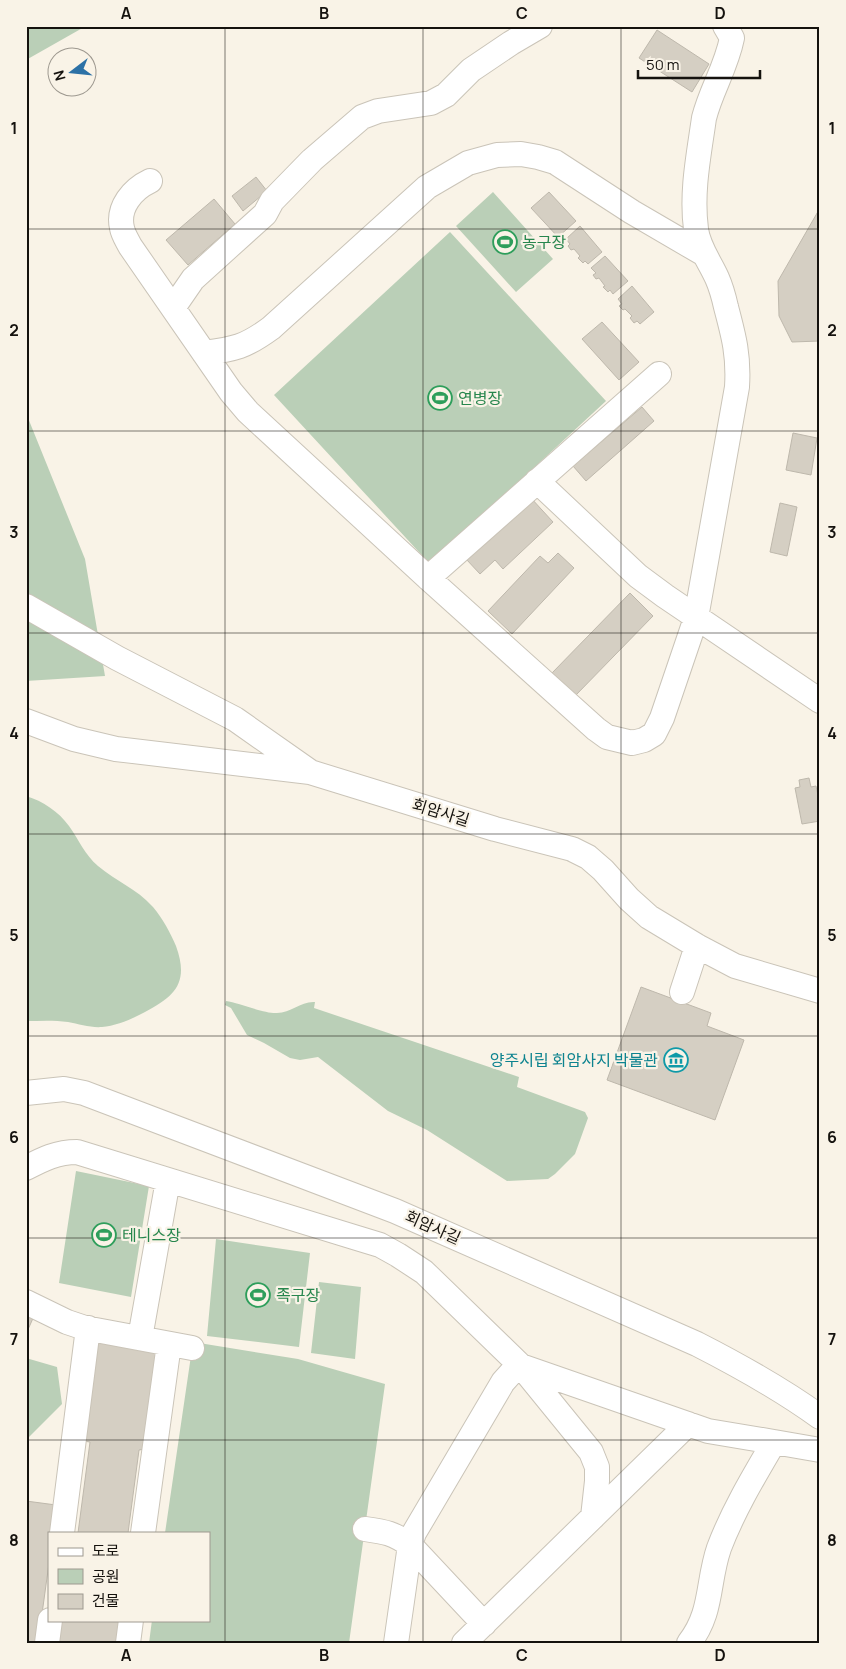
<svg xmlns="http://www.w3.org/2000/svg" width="846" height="1669" font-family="Manrope,'Noto Sans KR',sans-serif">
<rect width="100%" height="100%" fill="#f9f3e7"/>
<path fill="#bacfb7" d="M26,26H86L26,60Z
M493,192L553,259L516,292L456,226Z
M450,232L606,401L430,564L274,395Z
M26,413L85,559L105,676L26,681Z
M26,796C43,801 59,812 69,826C79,840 85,855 98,866C117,882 136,888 153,907C163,919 170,932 176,946C189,982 176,996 145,1012C132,1019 116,1026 102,1027C91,1028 79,1024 68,1022C54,1020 40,1021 26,1021Z
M226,1001C239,1003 266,1014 277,1013C291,1013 301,1001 315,1002L314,1008L519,1077L517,1087L585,1112L588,1118L575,1154L555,1174L548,1179L507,1181L427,1130L388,1111L318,1057L300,1060L290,1058L264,1043L247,1035L231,1008L225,1005Z
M76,1171L149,1186L131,1297L59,1283Z
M216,1239L310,1253L299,1347L207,1336Z
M319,1282L361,1287L355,1359L311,1353Z
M193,1342L298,1359L385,1384L349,1643H149L152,1620H209V1533H165Z
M26,1358L57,1367L62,1404L26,1440Z"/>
<path fill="#d5cfc3" stroke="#beb8ac" d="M657,30L709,64L692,92L639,58Z
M256,177L267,191L243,211L232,196Z
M549,192L576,221L558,237L531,208Z
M214,199L235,224L188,265L166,240Z
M820,208V341L792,342L779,316L778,281Z
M580,226L602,252L588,264L585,261L583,263L578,258L580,256L574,249L571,250L568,246L570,244L566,239Z
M605,256L628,281L613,294L610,290L608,292L603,287L605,286L599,278L596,279L593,275L596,273L591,268Z
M632,286L654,312L640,324L637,321L634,323L630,318L632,316L625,309L623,310L619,306L622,304L618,299Z
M602,322L639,362L619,380L582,339Z
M642,407L654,421L586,481L573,466Z
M793,433L817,438L811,475L786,470Z
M531,498L553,522L503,569L495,560L480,574L466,559Z
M780,503L797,507L787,556L770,552Z
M558,553L574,568L512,634L488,611L540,556L548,563Z
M630,593L653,616L575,696L552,673Z
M809,778L811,787L816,786L820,805V821L802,824L795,788L800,787L799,780Z
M641,987L711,1013L707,1026L744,1040L715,1120L607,1080Z
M26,1313L34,1316L26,1334Z
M96,1342L158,1351L145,1449L139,1450L128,1533H78L90,1442L83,1441Z
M26,1501L56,1505L53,1533H49V1563L38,1643H26Z
M62,1620H124L121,1643H59Z"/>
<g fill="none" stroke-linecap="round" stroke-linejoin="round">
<g stroke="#cac4b8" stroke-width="26">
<path id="minor" d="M150,181C133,189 117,207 122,228C123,234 127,240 130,246L231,392L248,412L428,578L596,729L607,737L632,743L644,740L654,734L662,718L696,618L737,387C739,356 734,337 726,307C724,298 721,287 717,278C710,262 698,247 696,229C691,192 699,154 704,118C711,90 726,68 732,38L725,26
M173,308L193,279L265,214L272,201L312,160L362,117L378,111L431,103L446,95L471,70L511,43L540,26
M204,353C235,349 245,347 271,328L427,187L468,163L497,155L521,154L538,157L555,162L632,212L704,254
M537,481L638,576L665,596L820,701
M428,578L659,374
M26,606L117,658L235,719L309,771
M26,721L74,739L116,749L310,772L495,829L572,849L588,857L603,870L629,899L649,917L697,946L735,966L820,991
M682,992L697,946
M26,1093L64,1089L84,1093L395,1211L697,1344C740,1366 780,1388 820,1417
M26,1168C43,1159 57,1152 77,1152L357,1238L380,1245L398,1255L424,1272L521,1366L591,1452L597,1467V1481L593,1517
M26,1302L67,1322L85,1328L192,1348
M140,1338L168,1180
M365,1529C386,1532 393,1533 410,1545L484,1624
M62,1533L88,1328
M143,1533L169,1344
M47,1643L50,1620
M128,1643L131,1620
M396,1643L410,1545L414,1533L503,1382L512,1372L521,1366L708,1431L774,1442
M464,1643L688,1424
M689,1643C713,1612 707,1583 719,1548C733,1511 754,1476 774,1442L820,1450"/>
</g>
<use href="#minor" stroke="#fff" stroke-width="24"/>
</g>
<path fill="none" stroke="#15120e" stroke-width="1" stroke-opacity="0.55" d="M225,26V1643M423,26V1643M621,26V1643M26,229H820M26,431H820M26,633H820M26,834H820M26,1036H820M26,1238H820M26,1440H820"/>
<defs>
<g id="stadium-ring" transform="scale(1.25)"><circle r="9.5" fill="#f9f3e7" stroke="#2e9e5b" stroke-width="1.5"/><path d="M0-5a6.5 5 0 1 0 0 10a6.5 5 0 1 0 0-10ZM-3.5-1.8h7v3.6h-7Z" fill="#2e9e5b"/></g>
<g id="museum-ring" transform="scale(1.25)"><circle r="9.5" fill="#f9f3e7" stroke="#0f9aa8" stroke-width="1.5"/><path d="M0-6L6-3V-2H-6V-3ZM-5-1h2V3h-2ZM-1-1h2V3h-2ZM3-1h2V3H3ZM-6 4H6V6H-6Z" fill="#0f9aa8"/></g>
</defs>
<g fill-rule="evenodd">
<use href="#stadium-ring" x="505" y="242"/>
<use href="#stadium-ring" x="440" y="398"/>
<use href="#museum-ring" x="676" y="1060"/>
<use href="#stadium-ring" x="104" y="1235"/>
<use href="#stadium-ring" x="258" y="1295"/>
</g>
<g text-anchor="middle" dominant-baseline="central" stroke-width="4.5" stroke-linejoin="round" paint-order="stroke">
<g font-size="16" fill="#27864d" stroke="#f9f3e7" text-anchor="start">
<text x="522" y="242">농구장</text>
<text x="458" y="398">연병장</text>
<text x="122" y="1235">테니스장</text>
<text x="276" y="1295">족구장</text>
</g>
<g font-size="16" fill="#15120e" stroke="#f9f3e7">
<text transform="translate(441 812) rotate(17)">회암사길</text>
<text transform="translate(433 1227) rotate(24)">회암사길</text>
</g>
<g font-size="16" fill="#0d838f" stroke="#f9f3e7" text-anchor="end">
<text x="658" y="1060">양주시립 회암사지 박물관</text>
</g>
</g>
<rect width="846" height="1669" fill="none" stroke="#f9f3e7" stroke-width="55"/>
<rect x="48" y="1532" width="162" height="90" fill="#f9f3e7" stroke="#9e9990"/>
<rect x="58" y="1548" width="25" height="8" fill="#ffffff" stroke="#9e9990"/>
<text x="92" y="1556" font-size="15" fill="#15120e">도로</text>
<rect x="58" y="1569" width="25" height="15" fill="#bacfb7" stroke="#9e9990"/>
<text x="92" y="1582" font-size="15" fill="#15120e">공원</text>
<rect x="58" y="1594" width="25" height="15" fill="#d5cfc3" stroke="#9e9990"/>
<text x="92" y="1606" font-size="15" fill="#15120e">건물</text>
<g transform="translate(72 72) rotate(254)"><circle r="24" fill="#f9f3e7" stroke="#9e9990"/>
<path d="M0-4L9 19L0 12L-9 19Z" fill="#2c71a6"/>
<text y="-8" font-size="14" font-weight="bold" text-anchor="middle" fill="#15120e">N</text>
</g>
<path d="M638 70v8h122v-8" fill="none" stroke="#15120e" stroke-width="2.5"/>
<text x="646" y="70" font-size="15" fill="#15120e" stroke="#f9f3e7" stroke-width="4" paint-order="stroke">50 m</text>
<rect x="28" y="28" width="790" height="1614" fill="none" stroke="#15120e" stroke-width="2"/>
<g font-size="16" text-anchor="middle" font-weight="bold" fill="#15120e">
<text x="126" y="19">A</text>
<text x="324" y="19">B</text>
<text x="522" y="19">C</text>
<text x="720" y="19">D</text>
<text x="14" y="134">1</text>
<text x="832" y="134">1</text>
<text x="14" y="336">2</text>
<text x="832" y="336">2</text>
<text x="14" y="538">3</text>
<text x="832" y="538">3</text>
<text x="14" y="739">4</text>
<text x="832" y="739">4</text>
<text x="14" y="941">5</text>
<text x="832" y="941">5</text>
<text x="14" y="1143">6</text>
<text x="832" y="1143">6</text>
<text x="14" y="1345">7</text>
<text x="832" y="1345">7</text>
<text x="14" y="1546">8</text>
<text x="832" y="1546">8</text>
<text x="126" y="1661">A</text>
<text x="324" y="1661">B</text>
<text x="522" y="1661">C</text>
<text x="720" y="1661">D</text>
</g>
</svg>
